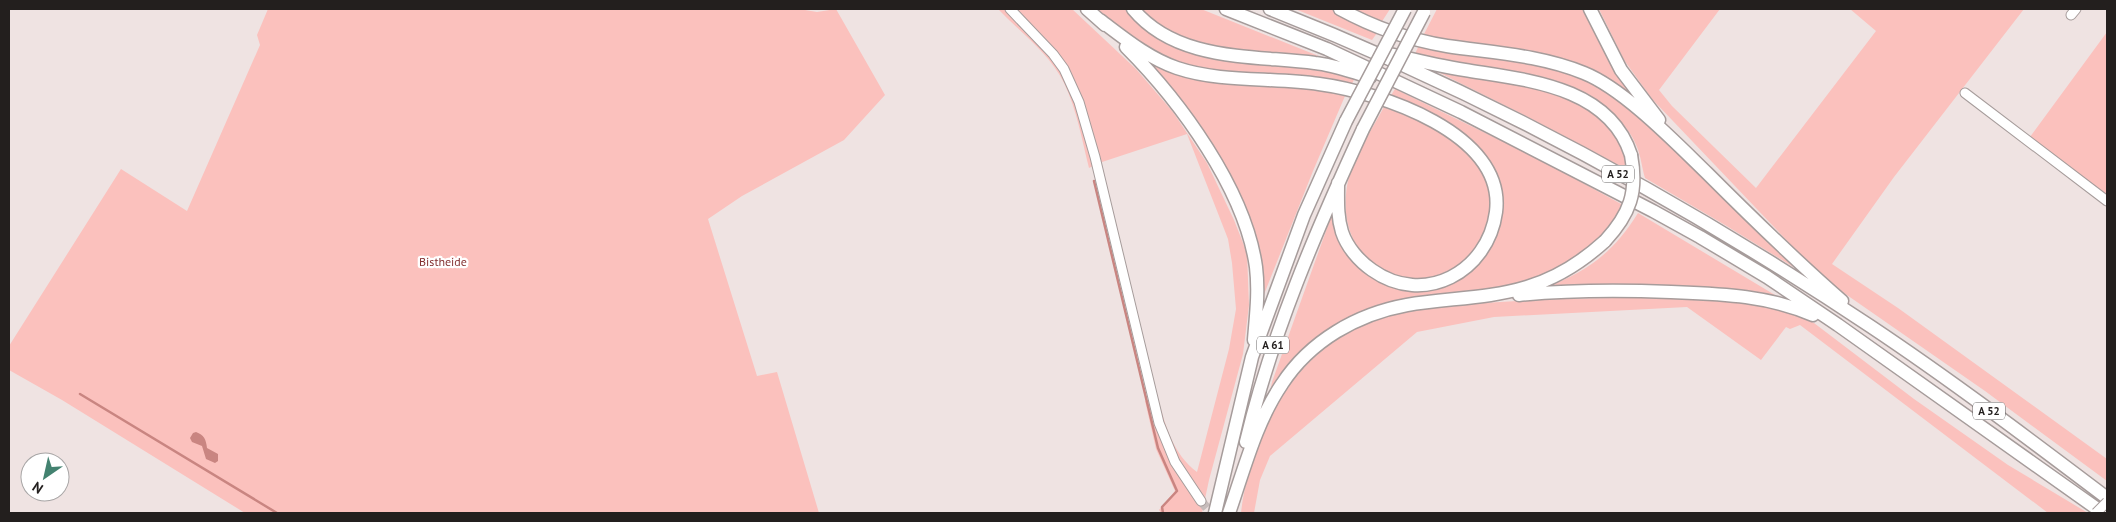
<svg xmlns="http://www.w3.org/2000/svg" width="2116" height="522" font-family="'PT Sans',sans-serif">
<rect width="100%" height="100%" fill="#efe3e2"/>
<path fill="#fbc1bd" d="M268,9H799L817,12L836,9L885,95L844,140L742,196L708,219L757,376L777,372L819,513H245L62,400L9,370V346L121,169L187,211L260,45L257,35Z
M998,9H1005L1056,63L1077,105L1095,165L1089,168C1082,140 1077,110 1064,83C1050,54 1020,32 998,9Z
M1015,9H1072L1136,69L1173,112L1207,163L1234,220L1247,253L1249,305L1243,354L1209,480L1202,513H1161L1159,510L1175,491L1156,449L1145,401L1158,398C1165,425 1173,454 1197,472L1229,349L1236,309L1232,263L1228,239L1187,134L1099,163C1089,124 1081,79 1054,48C1042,34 1028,22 1015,9Z
M1094,9H1125L1149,33L1190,52L1327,71L1355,78L1350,87L1204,71L1158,56Z
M1140,9H1201L1346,67L1225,52L1166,33Z
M1295,9H1333L1346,19L1377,33L1372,40Z
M1347,9H1390L1381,23Z
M1437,9H1587L1646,110L1606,79L1423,36Z
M1599,9H1720L1659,90L1672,106L1756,188L1876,31L1850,9H2024L1894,177L1832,264L1898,308L2107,459V481L1985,391L1844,293L1814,269L1652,99L1624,60Z
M2107,32V198L2027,141Z
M1419,45L1514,58L1578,74L1633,109L1803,273L1725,225L1645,178C1642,168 1641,157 1637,147C1627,121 1602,103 1579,91L1415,54Z
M1146,61C1209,91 1279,80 1345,96L1313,171L1261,302L1246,217Z
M1432,69C1484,77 1592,85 1618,139C1623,148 1625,159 1626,169L1526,116Z
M1395,89L1539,159L1623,205L1619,216L1590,250L1551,275L1516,287L1344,322L1269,396L1272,382L1336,203L1337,225L1365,269L1435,288L1496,231L1488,163L1390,97Z
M1384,107C1411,118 1442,128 1464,149C1542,219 1432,329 1365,257C1347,236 1343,213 1347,186C1352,159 1371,131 1384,107Z
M1638,213L1780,298L1545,288C1588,271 1614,252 1638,213Z
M1646,298C1701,300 1764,295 1814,323L1914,399L2008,465L2088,513H2048L1800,325L1790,329L1786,327L1761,360L1687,307L1494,317L1417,332L1270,456L1260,480L1254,513H1241C1244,484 1253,456 1265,430C1293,363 1343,323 1414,309C1437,305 1460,305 1483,303C1537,299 1591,298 1646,298Z"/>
<path fill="#c98581" d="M196,432C204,435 206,439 207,448L218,454V461L215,463L206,459L202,446L192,442L190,438L193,433Z"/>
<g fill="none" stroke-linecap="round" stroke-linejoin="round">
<path stroke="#c98581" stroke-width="2.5" d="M1094,181L1158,448L1177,491L1162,507L1163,513
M80,394L277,513"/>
<path stroke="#c6bcbb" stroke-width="9" stroke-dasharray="9 4.5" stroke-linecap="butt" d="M1201,501L1211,513"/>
<g stroke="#a69c9b" stroke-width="11">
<path id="minor" d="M1010,9L1053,54L1064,69L1079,102L1095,157L1159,423L1175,462L1201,501
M2071,15L2076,9
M1965,93L2107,201"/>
</g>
<g stroke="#a69c9b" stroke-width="15">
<path id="highway" d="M1087,9L1105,25
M1133,9C1177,62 1253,55 1315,63C1334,65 1352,72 1370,77
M1226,9L1327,49L1461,112L1653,211L1700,237L1767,277L1838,325L2103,513
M1270,9C1480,91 1682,201 1870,326C1951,380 2029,439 2107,498
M1340,9C1373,27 1410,40 1447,46C1494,53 1540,55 1584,73C1624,89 1676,143 1707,173C1751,217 1795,260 1842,301
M1590,9L1621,70L1659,120
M1100,20C1124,38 1148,58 1177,68C1222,83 1272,77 1319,84C1379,92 1506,133 1496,212C1488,272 1424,307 1372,270C1359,261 1347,247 1342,232C1337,216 1338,200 1338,183
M1126,47C1180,101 1245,189 1256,267C1259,292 1256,315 1254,340
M1390,54C1415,60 1439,66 1465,70C1526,80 1609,86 1631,155
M1519,295C1569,290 1621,290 1671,292C1722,294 1766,295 1813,315
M1246,442C1272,333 1316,231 1363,129
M1215,513L1252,357L1304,215L1346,121
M1229,513C1244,470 1256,422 1282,384C1310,341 1357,314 1407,305C1447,298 1488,299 1527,287C1557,278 1582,262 1605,241"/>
</g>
<use href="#minor" stroke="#fff" stroke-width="9"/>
<use href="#highway" stroke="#fff" stroke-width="12"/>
<g stroke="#a69c9b" stroke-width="11" stroke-linecap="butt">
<path id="minor-bridge" d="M2096,513L2107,502"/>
</g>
<g stroke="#a69c9b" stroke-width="15" stroke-linecap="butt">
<path id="highway-bridge" d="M1346,121L1405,9
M1363,129L1424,12
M1605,241C1630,214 1638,192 1631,155"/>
</g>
<use href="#minor-bridge" stroke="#fff" stroke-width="9"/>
<use href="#highway-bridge" stroke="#fff" stroke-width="12"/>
</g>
<g text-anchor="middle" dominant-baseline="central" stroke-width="4.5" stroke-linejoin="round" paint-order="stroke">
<g fill="#fff" stroke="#656262" stroke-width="1">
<rect x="1602" y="165.5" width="32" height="17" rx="4"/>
<rect x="1257" y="336.5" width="32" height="17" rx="4"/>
<rect x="1973" y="402.5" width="32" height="17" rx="4"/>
</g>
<g font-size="11" font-weight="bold" fill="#231f1e">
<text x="1618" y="174">A 52</text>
<text x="1273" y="345">A 61</text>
<text x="1989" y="411">A 52</text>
</g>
<g font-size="12" fill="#843232" stroke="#fff">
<text x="443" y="261">Bistheide</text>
</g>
</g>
<rect width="2116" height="522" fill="none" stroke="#231f1e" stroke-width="20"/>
<g transform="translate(45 477) rotate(214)"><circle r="24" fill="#ffffff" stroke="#a7a5a5"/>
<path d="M0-4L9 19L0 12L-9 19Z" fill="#438270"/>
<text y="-8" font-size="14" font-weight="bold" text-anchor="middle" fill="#231f1e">N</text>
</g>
</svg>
